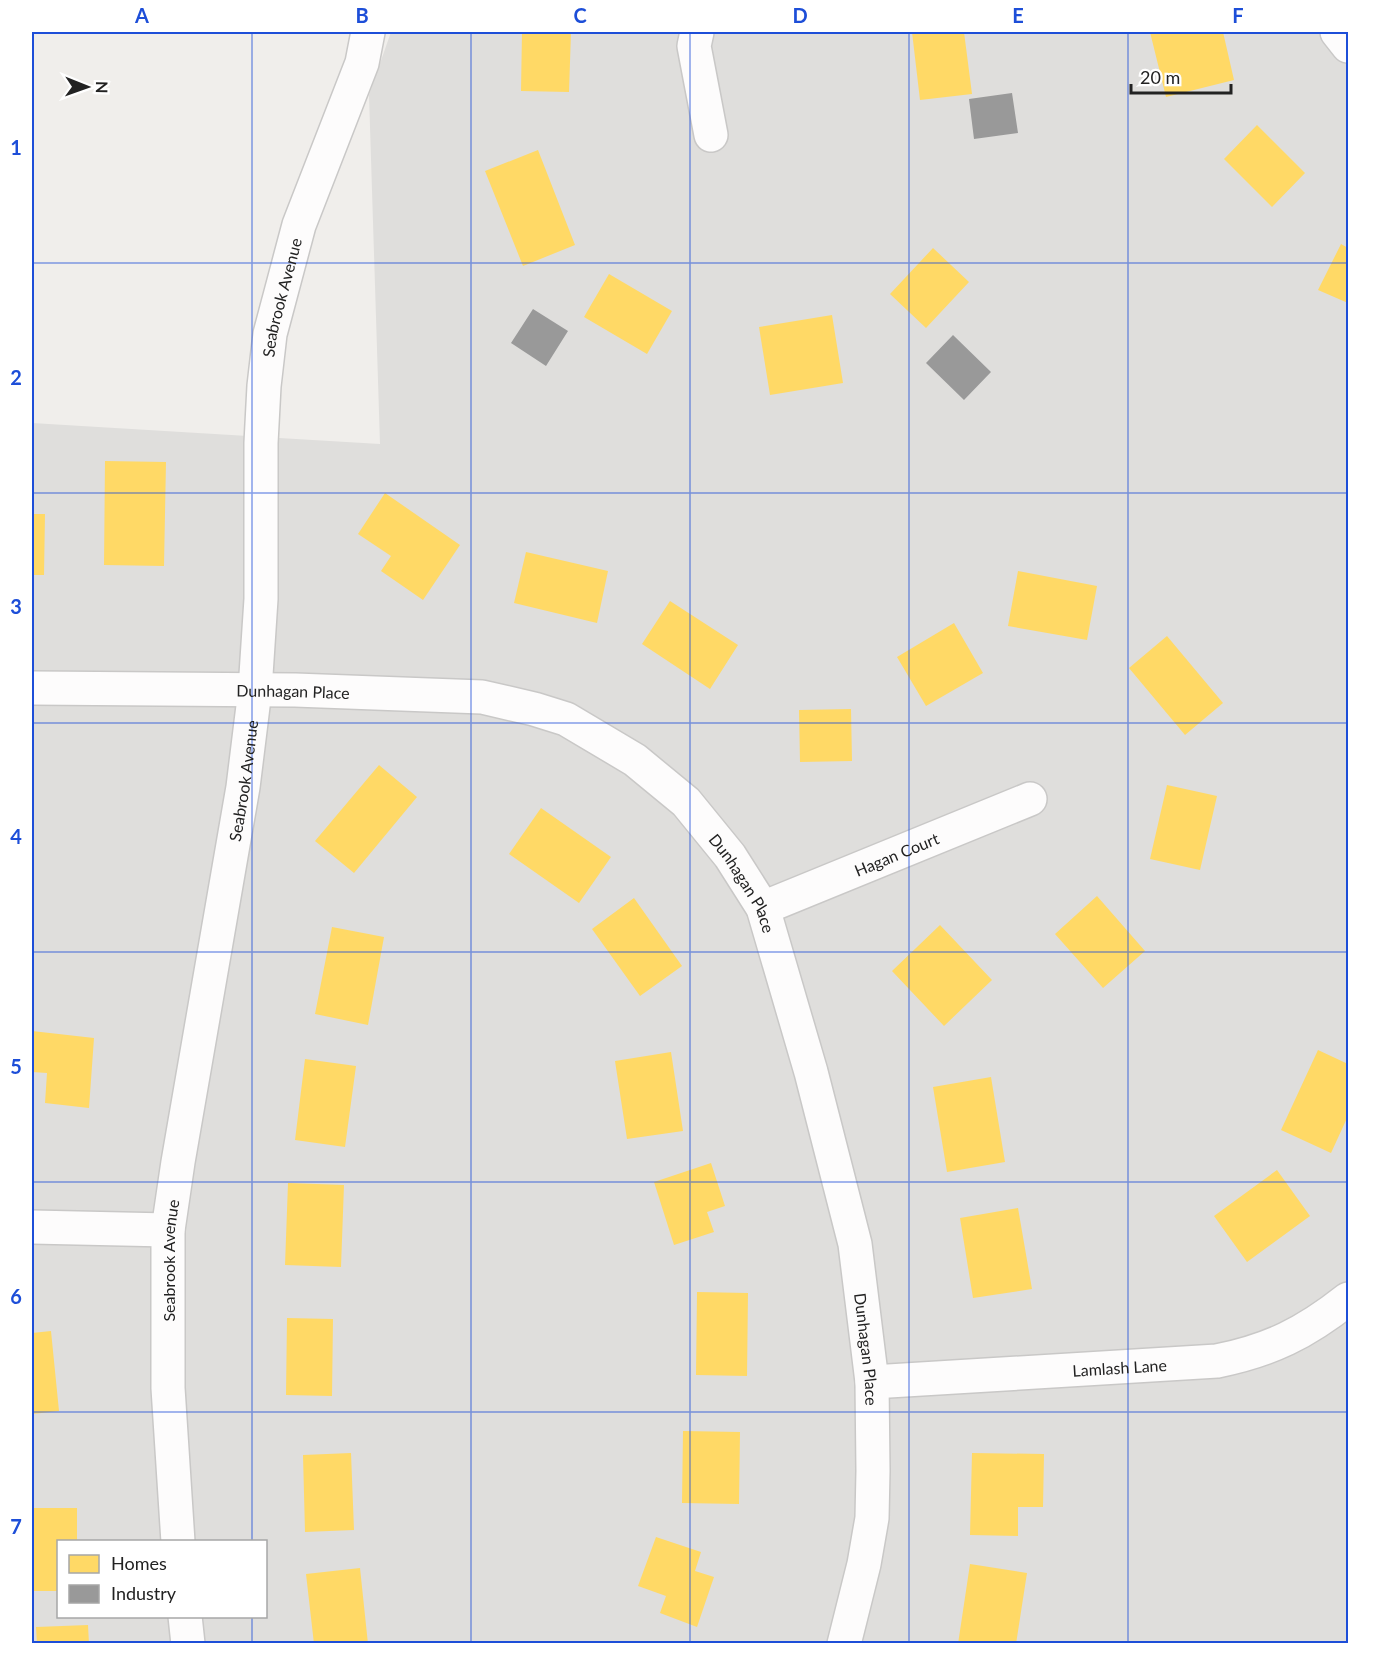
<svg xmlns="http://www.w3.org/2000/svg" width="1380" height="1675" font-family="Lato,sans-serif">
<rect width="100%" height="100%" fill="#f0eeeb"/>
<path fill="#dfdedc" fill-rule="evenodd" d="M391,32H1348V1643H32V423L380,444L369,95ZM58,1542H266V1616H58Z"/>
<path fill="#ffd966" d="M522,32H571L569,92L521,91Z
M912,32H964L972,94L920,100Z
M1150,32H1223L1234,80L1166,97Z
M1257,125L1305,173L1272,207L1224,159Z
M538,150L575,245L523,266L485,171Z
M1341,244L1348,248V303L1318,290Z
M933,248L969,282L926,328L890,294Z
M609,274L672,311L647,354L584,317Z
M832,315L843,383L770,395L759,327Z
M105,461L166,462L164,566L104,565Z
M385,493L460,545L423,600L381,571L391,556L358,534Z
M32,514H45L44,575H32Z
M526,552L608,571L597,623L514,603Z
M1018,571L1097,586L1087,640L1008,626Z
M670,601L738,645L710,689L642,644Z
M954,623L983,673L926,706L897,657Z
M1167,636L1223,703L1185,735L1129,668Z
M851,709L852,761L800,762L799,710Z
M379,765L417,797L354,873L315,841Z
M1167,785L1217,796L1200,870L1150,859Z
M32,794H34V844H32Z
M541,808L611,857L579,903L509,854Z
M1097,896L1145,951L1103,988L1055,934Z
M634,898L682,966L640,996L592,929Z
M940,925L992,980L944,1026L892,971Z
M332,927L384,937L368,1025L315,1014Z
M32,1031L94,1038L89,1108L45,1103L47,1073L32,1072Z
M1318,1050L1348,1064V1116L1331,1153L1281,1130Z
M671,1052L683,1131L627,1139L615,1061Z
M305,1059L356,1066L345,1147L295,1140Z
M991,1077L1005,1162L947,1172L933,1087Z
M711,1163L725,1206L707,1212L714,1232L674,1245L654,1182Z
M1277,1170L1310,1216L1247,1262L1214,1216Z
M288,1183L344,1185L341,1267L285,1265Z
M1018,1208L1032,1289L973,1298L960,1218Z
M697,1292L748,1293L747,1376L696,1375Z
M287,1318L333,1319L332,1396L286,1395Z
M51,1331L59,1411L32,1414V1333Z
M683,1431L740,1432L739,1504L682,1503Z
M351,1453L354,1530L305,1532L303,1455Z
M972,1453L1044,1454L1043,1507H1018V1536L970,1535Z
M32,1508H77V1542H58V1591H32Z
M656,1537L701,1552L695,1571L714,1577L697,1627L660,1613L666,1596L638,1586Z
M970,1564L1027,1573L1016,1644H958Z
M360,1568L368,1644H314L306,1574Z
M88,1625L89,1644H37L36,1627Z"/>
<path fill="#999" d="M1012,93L1018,133L974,139L969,99Z
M533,309L568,331L546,366L511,343Z
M953,335L991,372L964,400L926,363Z"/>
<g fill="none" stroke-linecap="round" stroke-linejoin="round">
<g stroke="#c9c8c7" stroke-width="36">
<g id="street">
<path d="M697,32L694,46L711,135"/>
<path d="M1337,32L1348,46"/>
<path id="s1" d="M32,688L295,690L482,697L534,709L566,719L635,760L686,802L730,856L763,908L811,1072L855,1244L872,1382L873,1471L872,1518L864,1564L844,1644"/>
<path id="s2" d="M763,908L1030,799"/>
<path d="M32,1227L168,1230"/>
<path id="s3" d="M872,1382L1217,1361C1271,1350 1305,1333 1348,1299"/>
<path id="s4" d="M178,1542L168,1388V1230L178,1162L243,787L255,690L261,599V443L264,386L270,334L299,225L362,63L368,32"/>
<path d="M185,1616L188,1644"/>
</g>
</g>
<use href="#street" stroke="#fdfcfc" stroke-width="33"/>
</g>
<path fill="none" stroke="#1d4ed8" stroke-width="1.5" stroke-opacity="0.55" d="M252,32V1542M471,32V1644M690,32V1644M909,32V1644M1128,32V1644M32,263H1348M32,493H1348M32,723H1348M32,952H1348M32,1182H1348M32,1412H1348M252,1616V1644"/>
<g text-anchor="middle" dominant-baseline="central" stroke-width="6" stroke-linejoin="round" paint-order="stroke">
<g font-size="16" fill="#222" stroke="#fff">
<text stroke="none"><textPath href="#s4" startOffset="1254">Seabrook Avenue</textPath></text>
<text stroke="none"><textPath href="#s1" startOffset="261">Dunhagan Place</textPath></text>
<text stroke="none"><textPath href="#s4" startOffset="768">Seabrook Avenue</textPath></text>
<text stroke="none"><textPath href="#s2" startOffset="144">Hagan Court</textPath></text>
<text stroke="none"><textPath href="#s1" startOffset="783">Dunhagan Place</textPath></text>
<text stroke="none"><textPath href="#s4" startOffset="282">Seabrook Avenue</textPath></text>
<text stroke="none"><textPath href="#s1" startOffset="1269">Dunhagan Place</textPath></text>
<text stroke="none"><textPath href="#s3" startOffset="248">Lamlash Lane</textPath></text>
</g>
</g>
<rect width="1380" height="1675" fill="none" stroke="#ffffff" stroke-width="66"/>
<rect x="57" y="1540" width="210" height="78" fill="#ffffff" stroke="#a7a7a7" stroke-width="1.5"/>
<rect x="69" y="1555" width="30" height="18" fill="#ffd966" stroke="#a7a7a7" stroke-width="1.5"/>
<text x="111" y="1570" font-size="18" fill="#222222">Homes</text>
<rect x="69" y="1585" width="30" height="18" fill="#999999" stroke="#a7a7a7" stroke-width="1.5"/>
<text x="111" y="1600" font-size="18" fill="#222222">Industry</text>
<g transform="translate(87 87) rotate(91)" stroke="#ffffff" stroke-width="4.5" paint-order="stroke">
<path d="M0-4.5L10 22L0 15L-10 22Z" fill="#222222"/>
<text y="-9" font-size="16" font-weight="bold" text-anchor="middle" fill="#222222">N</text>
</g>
<path d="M1131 84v9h100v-9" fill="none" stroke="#222222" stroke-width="3"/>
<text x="1140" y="84" font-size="18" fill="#222222" stroke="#ffffff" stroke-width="4.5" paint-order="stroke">20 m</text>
<rect x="33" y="33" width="1314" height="1609" fill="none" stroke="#1d4ed8" stroke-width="2"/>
<g font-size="20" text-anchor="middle" font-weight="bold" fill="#1d4ed8">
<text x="142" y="23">A</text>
<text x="362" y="23">B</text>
<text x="580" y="23">C</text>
<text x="800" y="23">D</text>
<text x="1018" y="23">E</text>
<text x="1238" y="23">F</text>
<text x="16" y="155">1</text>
<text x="16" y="385">2</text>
<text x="16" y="614">3</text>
<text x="16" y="844">4</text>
<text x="16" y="1074">5</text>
<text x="16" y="1304">6</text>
<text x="16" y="1534">7</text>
</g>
</svg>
